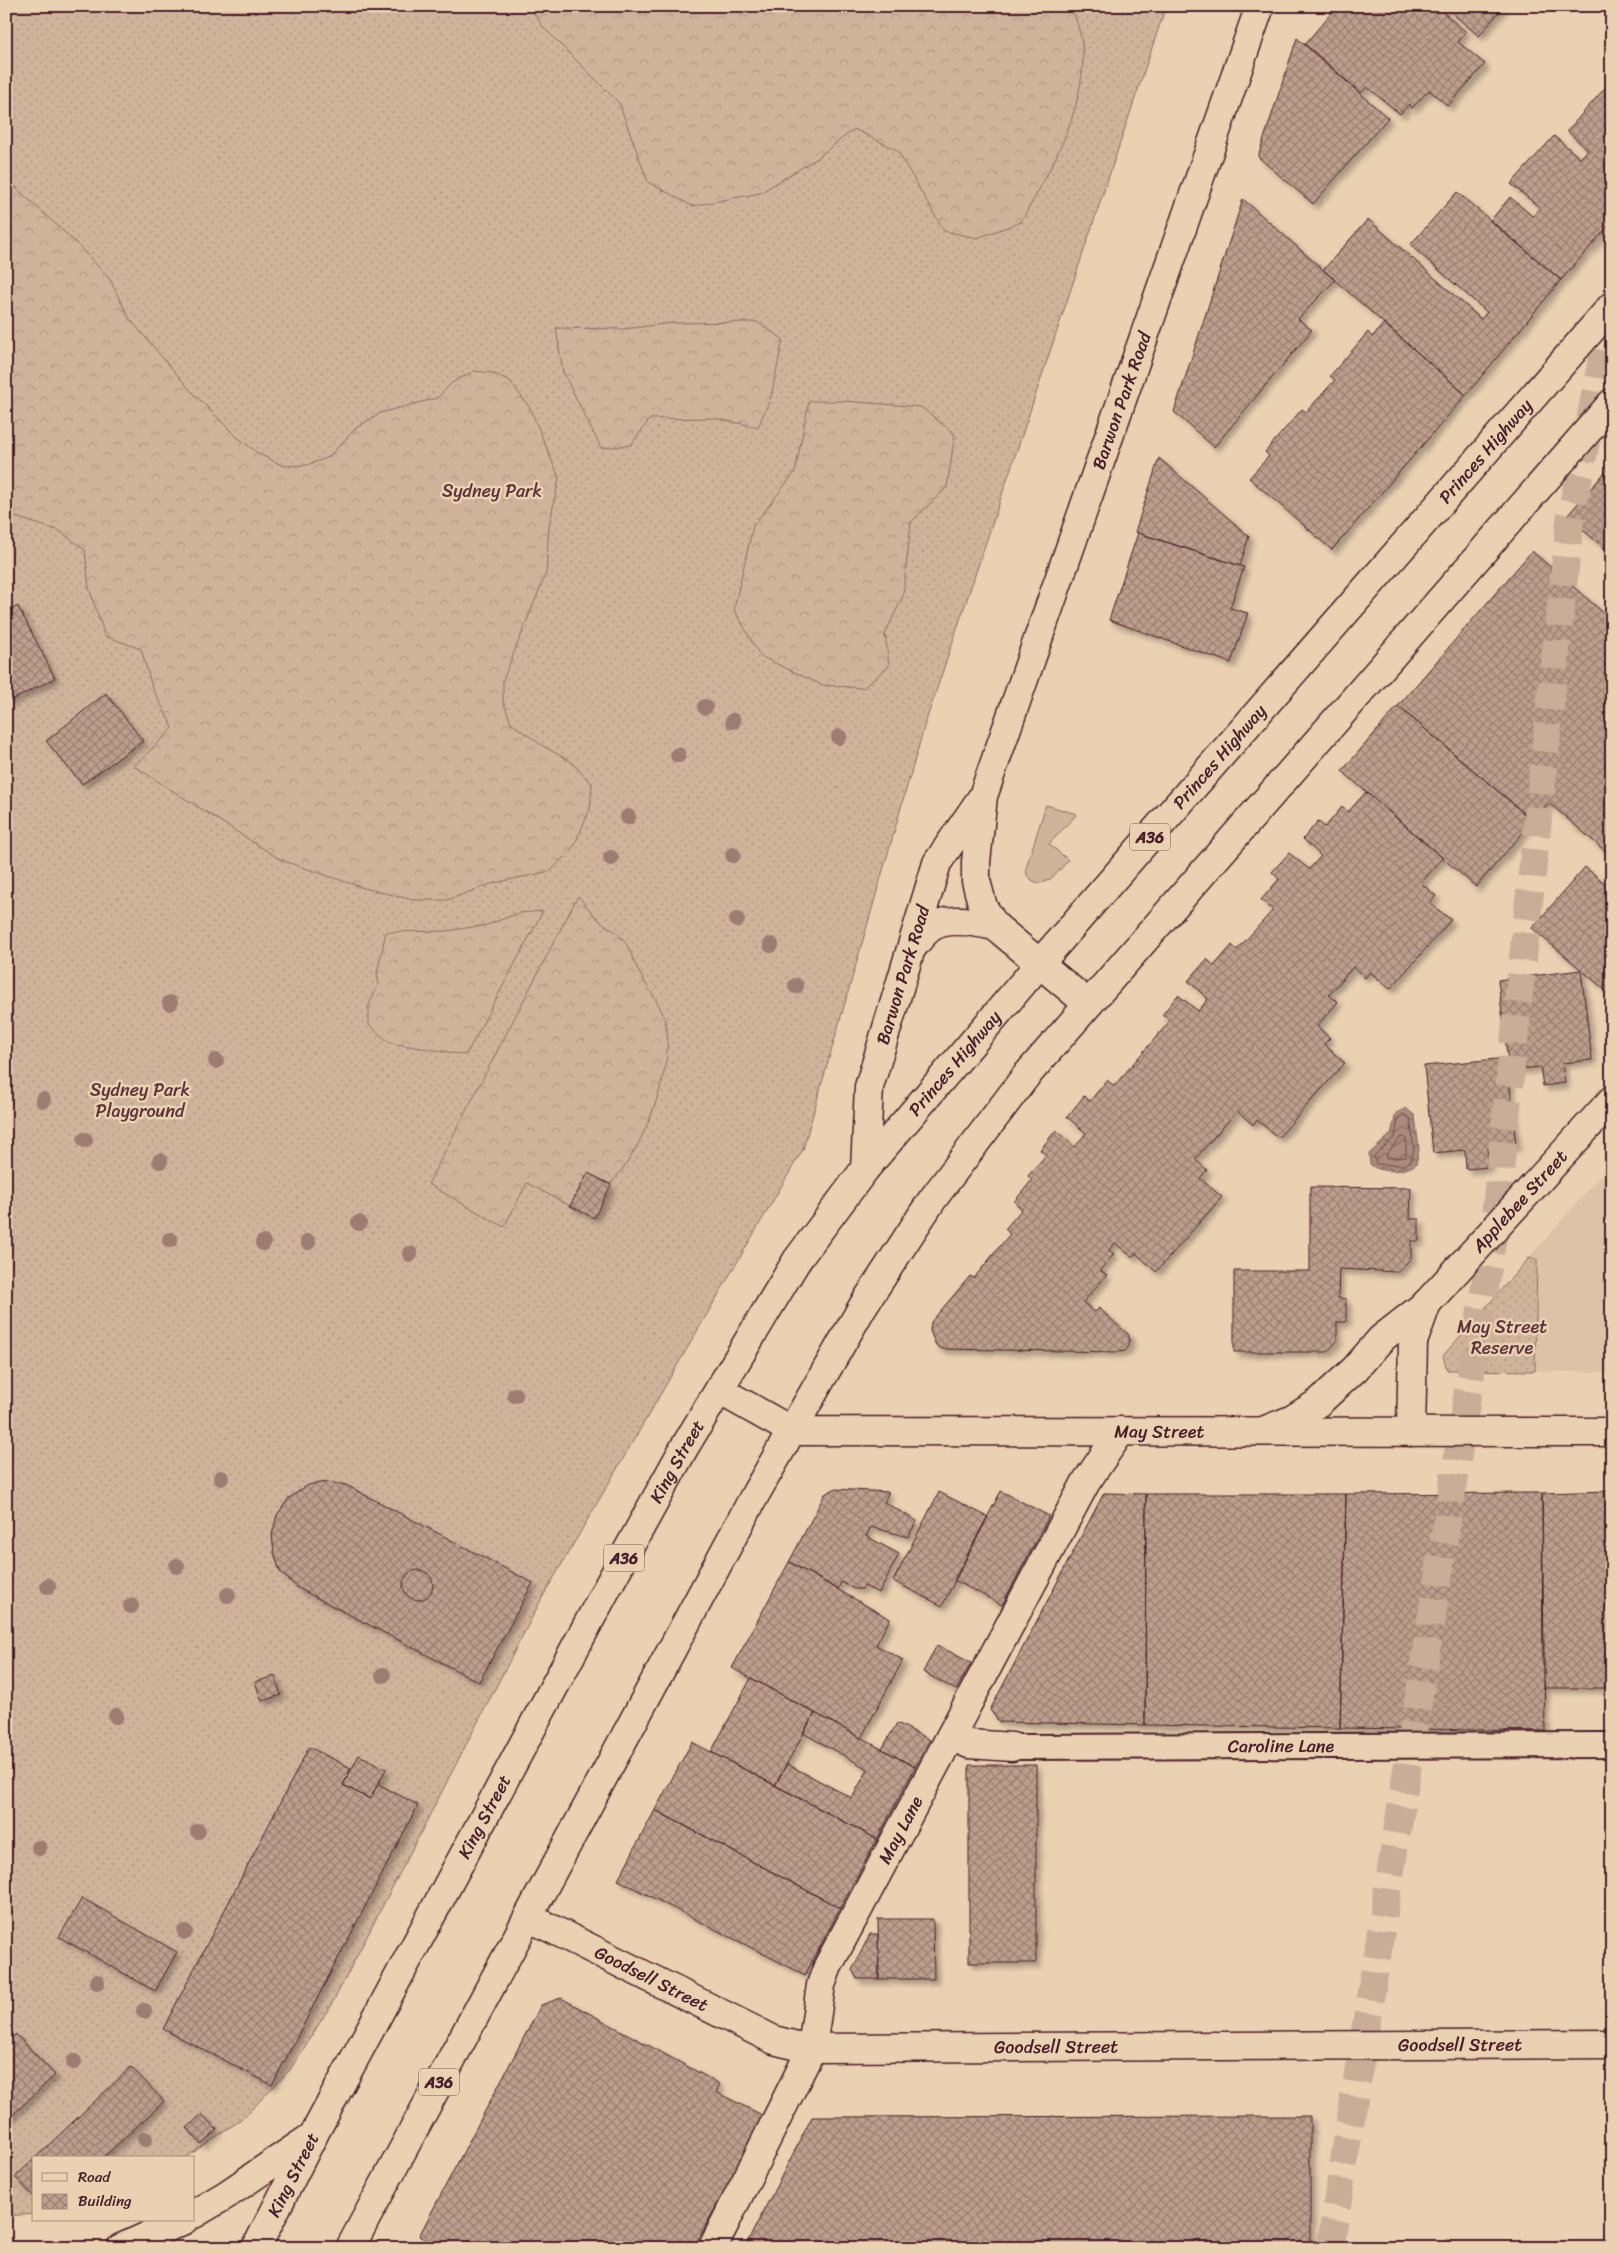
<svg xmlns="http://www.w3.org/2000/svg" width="1618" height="2254" font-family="Sriracha,sans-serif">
<defs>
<pattern id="grass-dots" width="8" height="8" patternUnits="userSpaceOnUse" patternTransform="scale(1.25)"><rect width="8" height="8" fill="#cfb49b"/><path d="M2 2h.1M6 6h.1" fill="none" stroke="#b39a86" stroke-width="1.8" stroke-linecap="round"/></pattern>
<pattern id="forest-crowns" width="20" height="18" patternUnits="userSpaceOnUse" patternTransform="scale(1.25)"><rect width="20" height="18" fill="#cfb49b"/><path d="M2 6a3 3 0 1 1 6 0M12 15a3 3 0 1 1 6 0" fill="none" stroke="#b39a86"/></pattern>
<pattern id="water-waves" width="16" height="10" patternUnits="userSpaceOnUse" patternTransform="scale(1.25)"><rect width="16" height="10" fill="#aa8b7c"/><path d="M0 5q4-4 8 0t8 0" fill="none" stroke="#8c7166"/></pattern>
<pattern id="building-cross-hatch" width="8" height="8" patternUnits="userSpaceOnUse" patternTransform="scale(1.25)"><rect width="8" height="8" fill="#bc9f8c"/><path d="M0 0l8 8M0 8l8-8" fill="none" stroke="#9b8173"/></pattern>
<filter id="shadow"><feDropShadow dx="4.5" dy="4.5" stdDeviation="2.5" flood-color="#0004"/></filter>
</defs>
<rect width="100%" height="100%" fill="#e9d1b1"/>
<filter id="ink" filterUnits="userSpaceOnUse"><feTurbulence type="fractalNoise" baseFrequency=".02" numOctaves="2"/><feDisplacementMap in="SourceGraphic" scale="10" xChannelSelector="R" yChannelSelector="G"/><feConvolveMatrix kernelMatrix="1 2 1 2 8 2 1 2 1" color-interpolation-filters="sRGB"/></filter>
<g filter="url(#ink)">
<path fill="#dcc2a6" d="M1612,1163V1372L1447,1370L1443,1356Z"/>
<path fill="url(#grass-dots)" stroke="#8c6a63" d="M6,6H1166L925,724L803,1149L542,1598L334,2000L290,2070L241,2120L185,2158H34V2214L6,2216Z
M1529,1258L1537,1260L1535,1371L1447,1370L1443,1356Z"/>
<path fill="url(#forest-crowns)" stroke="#8c6a63" d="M529,6H1071C1077,21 1083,39 1083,55C1083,115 1050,170 1021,222L977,238L944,231L897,150L854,129L816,159L760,193L692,206L648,182L619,103L544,28Z
M6,176L16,188L73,240L109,278L129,318L191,391L236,436L259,454L284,466L307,465L329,457L356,428L380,413L437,398L453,382L474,371L493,373L510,381L530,408L559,478L549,526L546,573L503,680V701L511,723L543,746L570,761L592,784L590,809L574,846L551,871L494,883L447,900H413L364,888L281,860L134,766L173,728L152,687L141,649L105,636L89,588L85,550L60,531L12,516L6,511Z
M757,322L783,339L771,397L758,427L713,418L650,419L631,445L601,448L563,372L556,328L623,329L673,323Z
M809,401H844L921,407L955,434L947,487L911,522L903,596L885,634L889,666L863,688L822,685L760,656L734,609L753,526L795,472Z
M578,896C585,904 591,912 598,919C605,926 616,930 622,938C630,947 633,961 639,972C649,991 664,1007 667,1030C672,1075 642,1152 610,1184L588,1173L570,1206L527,1183L504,1227L428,1184Z
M543,911L466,1055L390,1043L369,1025V1005L379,983L377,974L386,932L446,931L487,925L519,913Z"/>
<path fill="#cfb49b" stroke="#8c6a63" d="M1046,805L1077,814L1049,844L1068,860C1058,872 1042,895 1027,875L1026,868Z"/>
<path fill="url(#water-waves)" stroke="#84605c" d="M1406,1108L1415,1116L1419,1149L1416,1164C1405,1172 1380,1174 1370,1164L1369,1154L1391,1134L1396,1113Z"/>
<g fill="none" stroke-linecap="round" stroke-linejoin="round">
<path stroke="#704a4b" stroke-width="1" d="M1403,1114L1410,1118L1414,1149L1411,1161L1403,1165L1376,1164L1374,1156L1395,1137L1398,1119Z
M1402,1137L1406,1138V1157L1387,1158L1386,1155Z"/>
</g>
<path fill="url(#building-cross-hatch)" stroke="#4a1f2b" filter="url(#shadow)" d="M1326,6H1504L1479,36L1446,8L1443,12L1466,32L1458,42L1485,64L1448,106L1429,90L1412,108L1409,104L1400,114L1367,87L1361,93L1305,44L1332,12Z
M1297,38L1388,118L1313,204L1258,157Z
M1612,80V222L1561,280L1490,221L1510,197L1532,216L1540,208L1511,184L1554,136L1580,158L1588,150L1567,131Z
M1457,192L1561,280L1466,395L1323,270L1368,219L1481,319L1487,312L1410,245Z
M1243,199L1335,280L1298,319L1312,330L1214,447L1174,412Z
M1384,323L1466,395L1332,550L1249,478L1269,456L1265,452L1302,409L1306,412L1335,380L1330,376L1368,332L1372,337Z
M1159,458L1249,536L1240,566L1135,532Z
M1612,464V555L1567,516Z
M1138,533L1244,567L1230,608L1248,613L1231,663L1109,620Z
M1532,551L1612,620V857L1549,803L1533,821L1398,706Z
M18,606L55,678L6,703V612Z
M106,693L143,741L82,784L46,741Z
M1398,706L1533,821L1476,887L1342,771Z
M1366,792L1443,858L1421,883L1436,896L1430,903L1451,920L1390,989L1370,972L1365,978L1353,967L1329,995L1338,1002L1317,1026L1330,1038L1324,1044L1345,1063L1278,1138L1257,1120L1253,1125L1237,1111L1195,1159L1207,1170L1200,1178L1222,1197L1156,1272L1136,1253L1132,1257L1115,1243L1109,1250L1114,1254L1100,1270L1107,1275L1083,1302L1095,1312L1099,1308L1128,1334L1130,1340L1129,1346L1125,1351L1118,1352L942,1349L936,1345L930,1331L931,1322L970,1276L974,1278L1010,1234L1005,1229L1022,1209L1014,1202L1032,1180L1028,1176L1046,1155L1040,1150L1056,1130L1075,1147L1086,1133L1067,1117L1084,1096L1090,1101L1107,1080L1114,1086L1169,1022L1162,1015L1178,995L1198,1011L1208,999L1188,981L1207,959L1214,966L1232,945L1237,950L1273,910L1261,900L1279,879L1272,872L1289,853L1309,869L1321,856L1303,839L1318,821L1325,827L1342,807L1348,812Z
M1585,867L1612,889V996L1532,928Z
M1581,970L1592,1060L1562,1063L1565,1083L1543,1086L1540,1067L1509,1070L1498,980Z
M1507,1058L1516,1146L1487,1149L1489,1167L1466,1169L1465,1150L1433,1153L1424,1066Z
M588,1173L611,1185L594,1218L570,1206Z
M1310,1187L1411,1188L1410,1219H1419V1241H1411V1258L1398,1272L1339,1269L1338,1298L1346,1299V1322H1337V1341L1327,1352H1234V1271H1310Z
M328,1482L346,1485L533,1583L479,1682L298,1588L280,1572L274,1552L272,1535L277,1515L289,1498L308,1485Z
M834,1489L889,1492L884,1502L917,1521L908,1537L871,1527L866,1536L899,1554L879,1593L864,1586L862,1589H854L841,1582L838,1589L789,1562L825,1494Z
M1001,1491L1049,1516L1002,1605L954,1580Z
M1610,1491L1612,1688H1543L1542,1493Z
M1610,1491H1612V1576Z
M939,1492L988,1517L942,1606L893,1581Z
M1104,1493L1146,1494L1145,1725L999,1722L990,1710Z
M1542,1493L1545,1731L1340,1728L1346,1494Z
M1146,1494H1346L1340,1728L1145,1725Z
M789,1562L890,1619L876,1645L903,1660L861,1738L732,1668Z
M403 1585a15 15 0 1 1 30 0a15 15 0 1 1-30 0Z
M937,1645L971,1663L956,1690L923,1672Z
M275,1676L281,1695L262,1701L255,1682Z
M751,1678L815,1713L775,1785L711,1752Z
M815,1713L915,1767L877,1839L775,1785L787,1764L852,1798L868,1769L803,1733Z
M897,1723L930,1740L915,1767L882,1749Z
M692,1742L877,1839L840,1908L655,1810Z
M309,1747L351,1768L343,1785L370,1799L378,1784L418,1805L272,2085L163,2029Z
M359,1755L386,1769L370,1799L343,1785Z
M969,1765H1036V1963H969Z
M655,1810L840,1908L805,1975L618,1880Z
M82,1898L177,1952L155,1991L59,1937Z
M878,1919H933L934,1979H879Z
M870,1934H878L879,1979H857L852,1970Z
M561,1998L720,2084L716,2092L766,2117L693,2248H505V2241L502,2248H441L419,2236L541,2005Z
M16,2034L55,2075L6,2121V2043Z
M131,2067L164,2101L103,2158H35Z
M202,2114L217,2130L201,2144L187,2128Z
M1310,2116V2248L745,2247L812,2117Z
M34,2159V2197L15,2177Z"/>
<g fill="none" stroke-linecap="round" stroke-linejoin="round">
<path stroke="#c9ad96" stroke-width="28" stroke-dasharray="28 14" stroke-linecap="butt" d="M1330,2248L1493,1236L1570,521L1612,310"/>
<g stroke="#4a1f2b" stroke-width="28">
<g id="service">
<path id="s1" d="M1012,1747L1612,1745"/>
</g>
</g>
<g stroke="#4a1f2b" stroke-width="31">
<path id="pedestrian" d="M714,2245L812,2048"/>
</g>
<g stroke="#4a1f2b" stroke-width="31">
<g id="minor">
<path d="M911,949C917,942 923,933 930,928C946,916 977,922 995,926"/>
<path id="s2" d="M1088,1004L995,926L983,907L976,881V862L983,796L1260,6"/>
<path id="s3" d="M865,1169L869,1087L937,863L981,799"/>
<path id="s4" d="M1263,1431L1291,1420L1318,1403L1355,1369L1381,1339L1427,1303L1612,1100"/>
<path d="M1411,1432L1413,1342L1427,1303"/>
<path d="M951,1736L969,1744L1012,1747"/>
<path id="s5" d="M528,1917L774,2040L793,2045L812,2048L1612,2044"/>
<path id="s6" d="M812,2048L821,1985L828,1966L1086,1482L1121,1431"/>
</g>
</g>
<g stroke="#4a1f2b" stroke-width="31">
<g id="secondary">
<path id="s7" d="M719,1390L792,1431L1612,1432"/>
</g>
</g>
<g stroke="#4a1f2b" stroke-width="31">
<path id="primary" d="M194,2214L226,2195L313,2136
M121,2248L184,2220"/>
</g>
<g stroke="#4a1f2b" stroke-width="31">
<g id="trunk">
<path id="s8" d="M256,2248L313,2136L613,1577L684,1448L797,1260L865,1169L1040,963L1612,306"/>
<path d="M350,2248L756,1493L863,1306L932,1200L1026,1076L1612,403"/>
</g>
</g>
<use href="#service" stroke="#e9d1b1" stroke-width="24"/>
<use href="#pedestrian" stroke="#e9d1b1" stroke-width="28"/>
<use href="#minor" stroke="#e9d1b1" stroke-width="28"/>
<use href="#secondary" stroke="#e9d1b1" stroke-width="28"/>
<use href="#primary" stroke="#e9d1b1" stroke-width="28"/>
<use href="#trunk" stroke="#e9d1b1" stroke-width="28"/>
</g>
<g fill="#9d7b71">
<circle cx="705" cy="707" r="8"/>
<circle cx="733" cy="721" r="8"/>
<circle cx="839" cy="737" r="8"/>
<circle cx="678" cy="755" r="8"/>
<circle cx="628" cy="817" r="8"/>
<circle cx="733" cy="855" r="8"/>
<circle cx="611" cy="858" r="8"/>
<circle cx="737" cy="920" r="8"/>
<circle cx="771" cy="945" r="8"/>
<circle cx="796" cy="986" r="8"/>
<circle cx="170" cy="1003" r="8"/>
<circle cx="216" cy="1061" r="8"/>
<circle cx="43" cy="1100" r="8"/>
<circle cx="85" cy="1140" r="8"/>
<circle cx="160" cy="1161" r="8"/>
<circle cx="359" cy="1223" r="8"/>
<circle cx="170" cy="1240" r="8"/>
<circle cx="308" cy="1242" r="8"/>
<circle cx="263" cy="1243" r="8"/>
<circle cx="410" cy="1254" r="8"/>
<circle cx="515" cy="1395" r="8"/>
<circle cx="221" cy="1478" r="8"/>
<circle cx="177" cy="1566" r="8"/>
<circle cx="48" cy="1586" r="8"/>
<circle cx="228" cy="1595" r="8"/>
<circle cx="131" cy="1606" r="8"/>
<circle cx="383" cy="1675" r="8"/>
<circle cx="116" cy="1716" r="8"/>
<circle cx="198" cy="1831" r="8"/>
<circle cx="39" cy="1848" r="8"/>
<circle cx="185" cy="1932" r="8"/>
<circle cx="97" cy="1982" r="8"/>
<circle cx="144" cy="2011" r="8"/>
<circle cx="74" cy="2062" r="8"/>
<circle cx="145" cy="2139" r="8"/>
</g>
</g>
<g text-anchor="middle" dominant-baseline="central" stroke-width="5" stroke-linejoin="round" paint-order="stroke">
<g fill="#e9d1b1" stroke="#7a5453" stroke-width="1">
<rect x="1130" y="823.5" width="40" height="27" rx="4"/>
<rect x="604" y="1544.5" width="40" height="27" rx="4"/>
<rect x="419" y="2068.5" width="40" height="27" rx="4"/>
</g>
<g font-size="16" font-weight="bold" fill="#4a1f2b">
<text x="1150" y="837">A36</text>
<text x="624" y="1558">A36</text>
<text x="439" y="2082">A36</text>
</g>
<g font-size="18" fill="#4a1f2b" stroke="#e9d1b1">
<text stroke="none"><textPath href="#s2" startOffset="675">Barwon Park Road</textPath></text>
<text stroke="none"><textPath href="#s8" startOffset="2189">Princes Highway</textPath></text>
<text stroke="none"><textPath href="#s8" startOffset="1784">Princes Highway</textPath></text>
<text stroke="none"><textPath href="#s3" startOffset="199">Barwon Park Road</textPath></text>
<text stroke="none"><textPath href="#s8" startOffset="1379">Princes Highway</textPath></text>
<text stroke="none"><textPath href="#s4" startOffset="348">Applebee Street</textPath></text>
<text stroke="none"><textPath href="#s7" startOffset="451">May Street</textPath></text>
<text stroke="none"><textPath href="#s8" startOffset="892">King Street</textPath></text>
<text stroke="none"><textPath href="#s1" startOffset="269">Caroline Lane</textPath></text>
<text stroke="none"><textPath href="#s8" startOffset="488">King Street</textPath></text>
<text stroke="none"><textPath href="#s6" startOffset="238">May Lane</textPath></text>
<text stroke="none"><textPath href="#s5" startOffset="138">Goodsell Street</textPath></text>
<text stroke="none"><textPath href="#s5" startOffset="962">Goodsell Street</textPath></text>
<text stroke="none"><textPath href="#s5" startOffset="558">Goodsell Street</textPath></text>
<text stroke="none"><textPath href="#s8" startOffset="82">King Street</textPath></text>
</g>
<g font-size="18" fill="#5e353c" stroke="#e9d1b1">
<text x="492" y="491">Sydney Park</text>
<text x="140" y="1090">Sydney Park<tspan x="140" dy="21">Playground</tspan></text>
<text x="1502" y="1327">May Street<tspan x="1502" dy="21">Reserve</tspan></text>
</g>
</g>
<rect width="1618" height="2254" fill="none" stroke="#e9d1b1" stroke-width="25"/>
<rect x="12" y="12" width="1593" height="2229" fill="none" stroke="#4a1f2b" stroke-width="2" filter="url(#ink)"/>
<rect x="32" y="2156" width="162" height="65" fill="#e9d1b1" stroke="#a98a7b"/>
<rect x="42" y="2173" width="25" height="8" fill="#e9d1b1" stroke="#a98a7b"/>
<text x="78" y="2182" font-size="15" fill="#4a1f2b">Road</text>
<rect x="42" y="2194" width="25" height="15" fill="url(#building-cross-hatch)" stroke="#a98a7b"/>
<text x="78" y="2206" font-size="15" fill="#4a1f2b">Building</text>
</svg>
